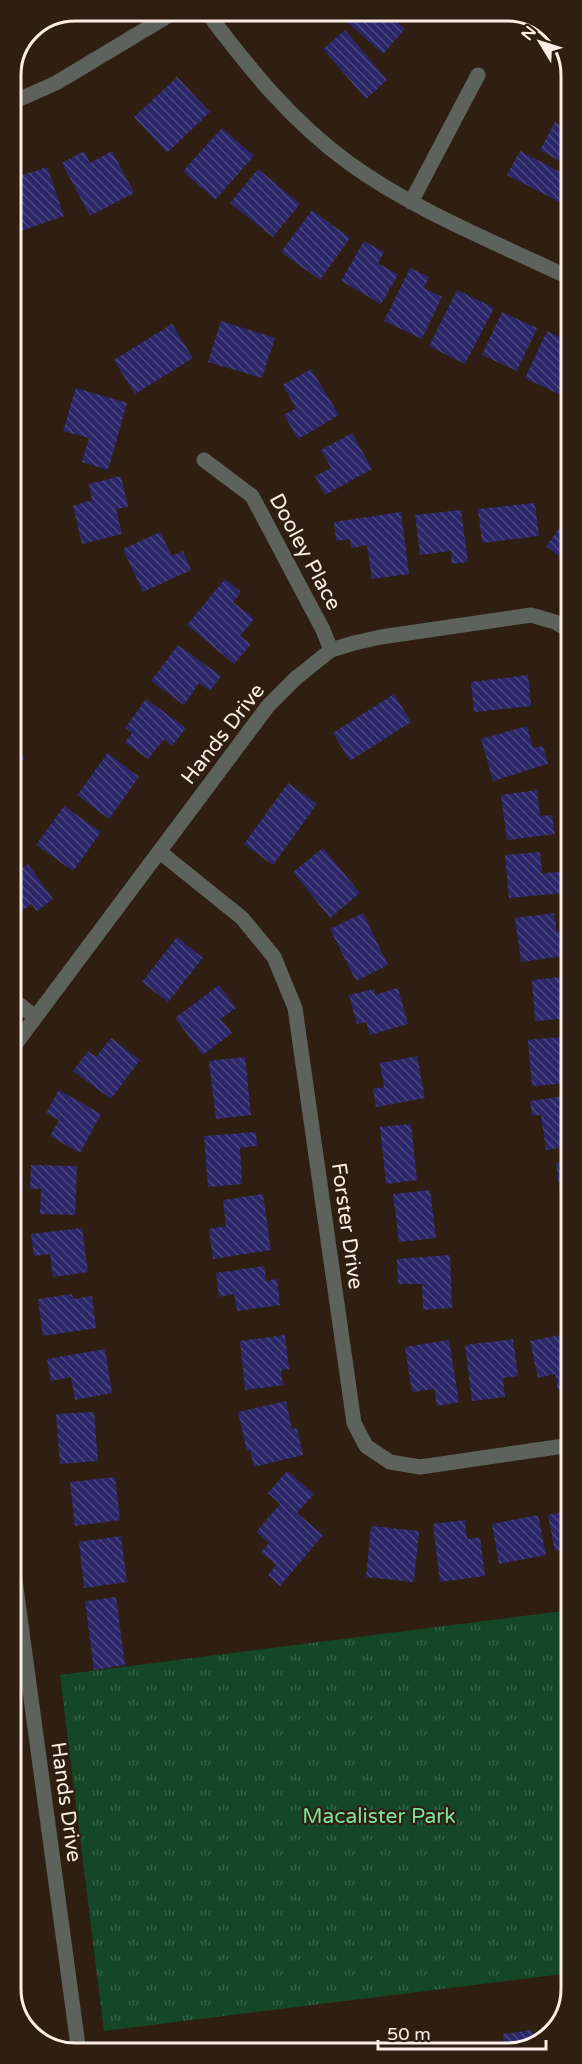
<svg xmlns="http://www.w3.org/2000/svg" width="582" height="2064" font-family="'Varela Round',sans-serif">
<defs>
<pattern id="park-tufts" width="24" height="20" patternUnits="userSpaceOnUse" patternTransform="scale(1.5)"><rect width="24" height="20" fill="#134728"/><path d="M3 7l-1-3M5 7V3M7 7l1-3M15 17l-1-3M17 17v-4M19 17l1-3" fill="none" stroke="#366247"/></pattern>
<pattern id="building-back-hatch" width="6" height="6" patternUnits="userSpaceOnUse" patternTransform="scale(1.5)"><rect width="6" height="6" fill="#2c2768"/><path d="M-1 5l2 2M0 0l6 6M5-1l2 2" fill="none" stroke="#4c477e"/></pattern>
</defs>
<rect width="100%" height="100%" fill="#2f1f12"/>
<path fill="url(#park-tufts)" d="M571,1610V1973L104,2031L60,1675Z"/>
<path fill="url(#building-back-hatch)" d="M338,11H384L405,29L383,54L336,12Z
M345,30L387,80L366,99L323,49Z
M177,77L210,112L167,153L134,117Z
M555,122L570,131V167L540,150Z
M222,128L254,156L215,200L183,171Z
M84,151L90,163L112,151L134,193L90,216L62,163Z
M520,151L570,177V195L565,205L507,175Z
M47,167L64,216L18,232L11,209V179Z
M258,169L300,204L273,237L230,203Z
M312,210L350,238L320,280L281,252Z
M364,241L384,252L378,263L398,275L381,304L341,281Z
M410,268L429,277L424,288L442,297L422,339L384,321Z
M457,290L494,308L465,364L429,346Z
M502,312L537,328L517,371L482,355Z
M221,321L275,338L262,378L208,362Z
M172,324L193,358L135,394L114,360Z
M547,331L570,342V379L563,396L525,378Z
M311,369L339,415L298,439L284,415L296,408L283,385Z
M76,388L127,403L108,470L82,462L89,438L63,431Z
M352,433L372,469L325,495L315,476L331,468L321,450Z
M121,476L128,507L116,509L122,534L82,544L73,506L92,500L89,484Z
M535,503L539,536L482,543L478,509Z
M461,510L468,562L452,564L451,551L420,555L415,515Z
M401,512L409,574L372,579L367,545L351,548L350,539L336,541L334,522Z
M570,514L571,558L567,562L546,546Z
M160,532L172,556L183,551L191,570L143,592L123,549Z
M225,579L241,592L233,602L254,619L240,636L251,644L234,664L187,625Z
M178,645L221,676L210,691L199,683L184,705L151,681Z
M528,675L531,706L474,712L471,682Z
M394,694L411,722L350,761L333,733Z
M146,699L186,728L172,746L164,739L148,759L125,742L132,733L125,728Z
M527,726L533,748L543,746L548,764L493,781L481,739Z
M11,738L25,758L11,768Z
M108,753L139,777L109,819L77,795Z
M288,783L317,804L273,865L244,844Z
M537,790L540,816L552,815L555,834L507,840L501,795Z
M64,806L101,832L73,871L36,845Z
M323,848L360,893L330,918L293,872Z
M540,852L542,873L562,872L564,893L509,898L505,855Z
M28,864L53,899L37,911L31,904L15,916L11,911V877Z
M363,913L388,965L356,981L330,929Z
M554,913L557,932L569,930L571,955L521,962L515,918Z
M177,937L203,958L168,1002L142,982Z
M571,976V1018L535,1021L532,980Z
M219,985L236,1008L221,1019L232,1033L203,1055L175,1018Z
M398,988L408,1024L370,1035L366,1022L357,1024L349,995L374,989L375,995Z
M571,1036V1083L532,1086L528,1040Z
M111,1038L140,1060L111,1099L73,1071L88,1051L96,1057Z
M417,1056L425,1098L376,1107L373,1089L384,1087L380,1063Z
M245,1057L251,1115L216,1119L209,1061Z
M59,1090L101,1114L80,1153L50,1136L59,1120L46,1113Z
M571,1095V1146L546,1150L541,1115L532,1116L530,1101Z
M411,1124L417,1180L386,1184L380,1127Z
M256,1132L257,1146L240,1148L242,1184L208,1187L204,1136Z
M571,1161V1209L562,1210L556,1163Z
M31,1165L77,1166L75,1215L40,1214L41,1189H30Z
M430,1190L436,1238L399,1242L393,1194Z
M263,1194L271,1250L213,1259L209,1229L226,1226L223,1200Z
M571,1224V1271L567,1272L561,1225Z
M82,1228L88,1272L53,1277L50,1254L34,1256L31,1234Z
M450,1255L452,1308L423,1310L422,1284H398L397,1259Z
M264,1266L266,1281L277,1279L280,1305L237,1311L234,1294L219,1297L216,1273Z
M72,1294L73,1299L92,1296L96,1328L43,1336L38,1299Z
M570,1333L571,1387L558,1390L555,1374L538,1378L530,1341Z
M285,1335L289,1369L281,1370L283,1385L245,1390L240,1341Z
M513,1339L518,1376L503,1378L505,1397L472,1401L465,1345Z
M449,1340L459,1402L437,1406L434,1389L412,1392L405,1347Z
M105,1349L112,1393L75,1400L71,1377L51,1381L47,1359Z
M286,1401L292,1429L297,1428L303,1455L254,1467L250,1450L247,1451L238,1412Z
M94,1412L98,1461L60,1464L56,1414Z
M287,1471L314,1494L297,1513L323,1535L280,1586L268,1575L276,1565L261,1552L269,1543L256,1532L280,1504L268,1493Z
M115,1477L120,1520L75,1526L70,1482Z
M571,1510V1548L555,1551L548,1515Z
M538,1515L546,1555L499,1564L492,1524Z
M465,1520L467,1539L480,1537L485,1576L440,1582L433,1524Z
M371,1526L419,1531L414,1582L366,1577Z
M121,1536L127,1582L84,1588L79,1542Z
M116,1597L125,1665L94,1670L85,1601Z
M532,2030L534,2044L520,2052H505L503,2034Z
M487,2042L488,2052H436V2051Z"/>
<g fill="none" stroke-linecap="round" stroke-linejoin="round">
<path stroke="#5d635b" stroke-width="15" d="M206,11C248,67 291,121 349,163C415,211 497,243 570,278
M11,103L56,83L176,11
M411,202L478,75
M204,460L252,496L323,630L331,650
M160,852L242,918L274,957L295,1008L354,1423L366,1446L390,1462L420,1467L571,1445
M11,998L35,1017
M11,1050L268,706L296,678L331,650L354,643L381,637L531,615L555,622L571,632
M12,1558L79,2053"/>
</g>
<g text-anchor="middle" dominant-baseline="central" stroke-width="4.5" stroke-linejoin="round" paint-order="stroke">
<g font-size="21" fill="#faeee6" stroke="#2f1f12">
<text transform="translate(305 552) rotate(62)">Dooley Place</text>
<text transform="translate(223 734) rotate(-52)">Hands Drive</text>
<text transform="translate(347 1226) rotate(82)">Forster Drive</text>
<text transform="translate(66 1802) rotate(82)">Hands Drive</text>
</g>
<g font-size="21" fill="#7be39d" stroke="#2f1f12">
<text x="379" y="1816">Macalister Park</text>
</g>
</g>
<path d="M0 0H582V2064H0ZM75 21H507A54 54 0 0 1 561 75V1989A54 54 0 0 1 507 2043H75A54 54 0 0 1 21 1989V75A54 54 0 0 1 75 21Z" fill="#2f1f12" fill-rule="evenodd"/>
<path fill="none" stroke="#faeee6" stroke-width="3" d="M75 21H507A54 54 0 0 1 561 75V1989A54 54 0 0 1 507 2043H75A54 54 0 0 1 21 1989V75A54 54 0 0 1 75 21Z"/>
<g transform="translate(540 42) rotate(308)" stroke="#2f1f12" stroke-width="4.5" paint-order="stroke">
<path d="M0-4.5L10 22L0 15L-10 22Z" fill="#faeee6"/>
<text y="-9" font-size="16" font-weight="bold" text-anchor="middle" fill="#faeee6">N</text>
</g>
<path d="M378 2040v9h168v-9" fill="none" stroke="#faeee6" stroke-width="3"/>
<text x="387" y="2040" font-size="18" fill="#faeee6" stroke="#2f1f12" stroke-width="4.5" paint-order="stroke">50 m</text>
</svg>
